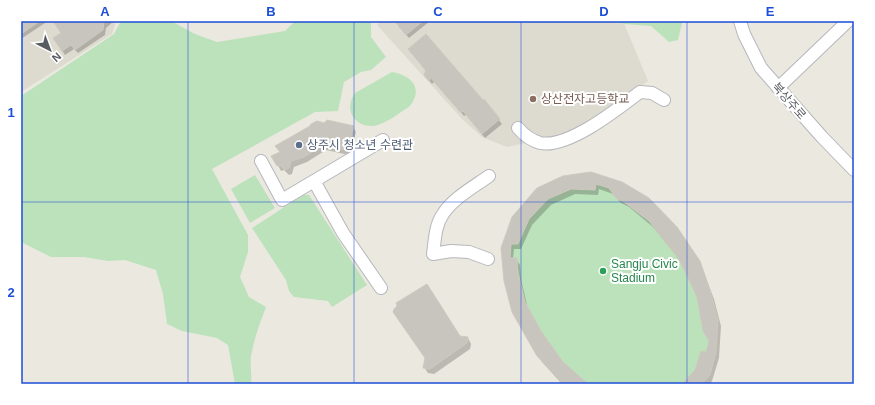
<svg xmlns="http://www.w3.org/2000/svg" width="875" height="405" font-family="Helvetica,'Noto Sans KR',sans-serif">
<rect width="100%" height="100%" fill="#ebe8df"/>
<path fill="#dddad0" d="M21,21H116L112,34L21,92Z
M381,21H623L648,81L597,117L563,135L507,147L482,137L463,120L377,25Z"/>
<path fill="#bce2bb" d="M121,21H171L195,34L217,42L285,31L295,21H371V37L386,57L371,70L361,72L344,82L338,111L315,112L212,169L248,235V252L240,277L249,297L266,307C260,323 254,339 251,356C250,365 252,374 251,384H235L228,345L217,338L182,331L167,324L163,294L156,270L125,260L108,261L84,257H51L21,242V96L114,34Z
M616,21H680L682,23L678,40L669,42L651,26L624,24Z
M392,72C411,75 424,88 410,106C401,112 388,122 378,125C365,129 351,121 350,108C350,102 352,97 355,93Z
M591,172L622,182L649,198L677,227L700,261L711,293L718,320L716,352L710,375L702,384H565L537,356L504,281L501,248L512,217L537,188L563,176Z
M255,175L275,208L250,223L231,189Z
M303,195H309L367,285L332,307L328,301L294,297L289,291L286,280L252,228Z"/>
<path fill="#0003" d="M21,21H48L21,39Z
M53,21H114L106,28L105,35L78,53L74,49L65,55L57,43L62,34Z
M399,21H430L409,38L399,27L397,23Z
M409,50L482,101L484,100L502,124L485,138L466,115L464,116L434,82L432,84L425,75L426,71Z
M353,127L356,132L349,155L326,150L307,162L294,167L292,174L289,175L284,170L281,171L273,156Z
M564,177L622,183L702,268L714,299L721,326L719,358L712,381L710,384H683L696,370L706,354L710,341L698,297L682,263L653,227L629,207L621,203L613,194L599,189L598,195L575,194L551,205L532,225L521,249H514L513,259H516L520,265L521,279L528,309L541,332L563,363L588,384H562L542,362L513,312L502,248Z
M459,337L468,338L471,344L470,349L434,374L428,373L424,367Z"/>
<path fill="#c8c5be" stroke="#cfc9be" d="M21,21H40L21,34Z
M53,21H104L103,30L75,50L71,45L62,51L53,38L61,33Z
M395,21H423L406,35Z
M426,34L483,100L484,99L500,119L482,134L463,111L461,113L431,78L429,81L424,75L426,70L408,49Z
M327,120L354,126L346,150L323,145L304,157L291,161L289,168L285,170L280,165L277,166L271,156L280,152L275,146L310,126L311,124L317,121L324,123Z
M591,172L622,182L649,198L677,227L700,261L711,293L718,320L716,352L710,375L702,384H682L695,370L701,351L706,352L709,341L703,331L697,297L679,259L649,221L624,202L616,198L609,188L596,184L595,190L571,189L548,199L529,219L518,244H511L510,258H517L518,272L525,302L541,331L563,362L588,384H565L561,381L537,356L512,312L504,281L501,248L512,217L537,188L563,176Z
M427,284L460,336L468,337L467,343L430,369L423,368L425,358L393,312L394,309L397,306L396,303Z"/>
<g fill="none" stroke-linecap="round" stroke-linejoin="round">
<g stroke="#b5b7bc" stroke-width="14">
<path id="minor" d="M740,21L744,34L761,68L822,137L854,170
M778,88L848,21
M518,128C524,135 530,140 540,143C568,149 619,108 640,92L652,93L664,100
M261,161L282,200L314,181
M488,259L469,252L451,251L433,254C435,240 435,225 443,214C452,199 475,186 489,176
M381,288L343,233L314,181L383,140"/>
</g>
<use href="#minor" stroke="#fff" stroke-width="12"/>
</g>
<path fill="none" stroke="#1d4ed8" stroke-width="1" stroke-opacity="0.55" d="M188,21V384M354,21V384M521,21V384M687,21V384M21,202H854"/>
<circle fill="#8d6e63" stroke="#fff" stroke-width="1.5" cx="533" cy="99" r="4"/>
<circle fill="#5c6f8a" stroke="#fff" stroke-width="1.5" cx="299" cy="145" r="4"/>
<circle fill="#2e9e5b" stroke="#fff" stroke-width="1.5" cx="603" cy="271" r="4"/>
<g text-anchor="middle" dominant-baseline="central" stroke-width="4" stroke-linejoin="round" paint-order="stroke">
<g font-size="12" fill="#785e54" stroke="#fff" text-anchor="start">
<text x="541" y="99">상산전자고등학교</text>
</g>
<g font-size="12" fill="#585c60" stroke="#fff">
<text transform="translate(789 101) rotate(49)">북상주로</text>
</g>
<g font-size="12" fill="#4e5e75" stroke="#fff" text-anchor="start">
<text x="307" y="145">상주시 청소년 수련관</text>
</g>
<g font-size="12" fill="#27864d" stroke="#fff" text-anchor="start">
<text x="611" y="264">Sangju Civic<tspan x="611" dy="14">Stadium</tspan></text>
</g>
</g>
<rect width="875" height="405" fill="none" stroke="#ffffff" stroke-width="44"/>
<g transform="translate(50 50) rotate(138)" stroke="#ffffff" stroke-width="3" paint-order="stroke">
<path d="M0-3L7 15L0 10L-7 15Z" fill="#585c60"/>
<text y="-6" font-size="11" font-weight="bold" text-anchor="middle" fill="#585c60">N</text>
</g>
<rect x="22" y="22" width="831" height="361" fill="none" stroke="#1d4ed8" stroke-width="1.5"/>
<g font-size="13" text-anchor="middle" font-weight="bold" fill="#1d4ed8">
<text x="105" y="16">A</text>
<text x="271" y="16">B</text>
<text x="438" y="16">C</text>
<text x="604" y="16">D</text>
<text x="770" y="16">E</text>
<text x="11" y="117">1</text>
<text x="11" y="297">2</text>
</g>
</svg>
